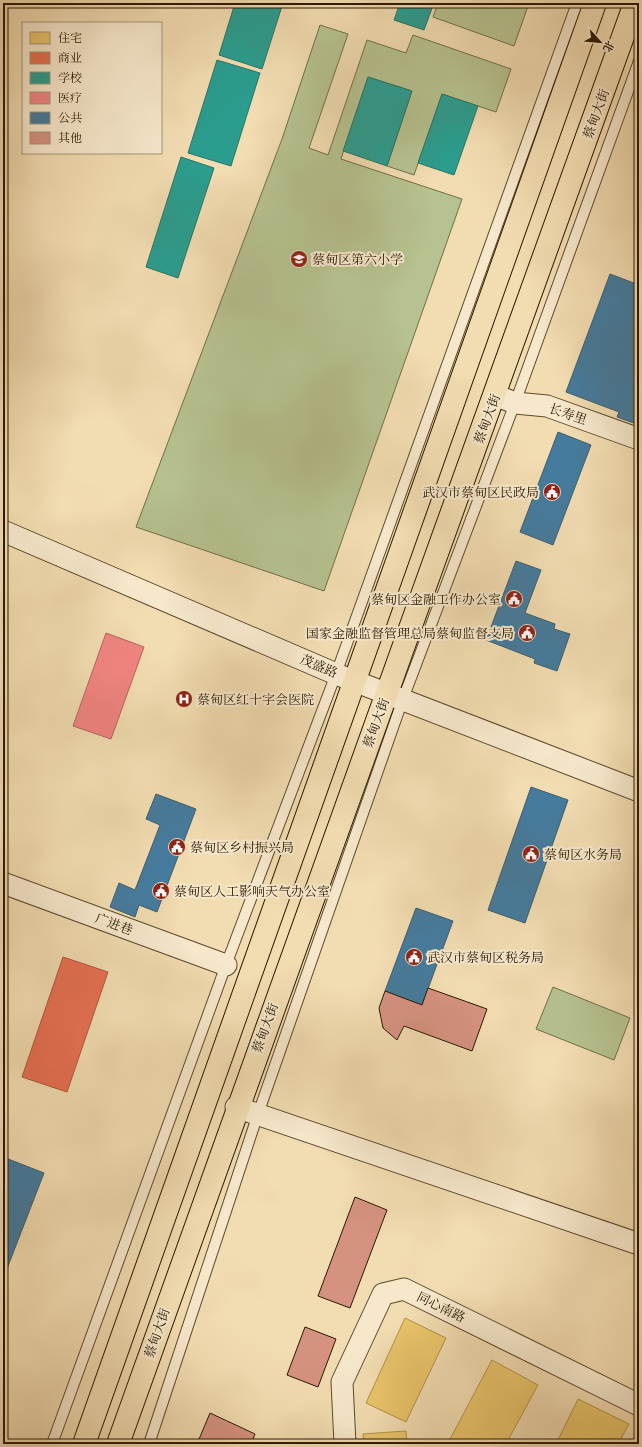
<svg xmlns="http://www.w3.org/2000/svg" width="642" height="1447" font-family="'IM FELL French Canon','Noto Serif SC',serif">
<rect width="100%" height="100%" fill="#f2dcb1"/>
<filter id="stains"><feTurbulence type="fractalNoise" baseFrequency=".005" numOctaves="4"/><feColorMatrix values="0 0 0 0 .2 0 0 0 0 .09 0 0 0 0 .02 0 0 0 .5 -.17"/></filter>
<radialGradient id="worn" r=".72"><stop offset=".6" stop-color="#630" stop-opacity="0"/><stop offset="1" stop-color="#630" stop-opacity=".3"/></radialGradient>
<path fill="#b6c28f" stroke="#706e48" d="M438,3H529L514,46L433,17Z
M320,25L348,34L309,148L328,155L367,40L406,53L413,35L511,69L496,112L442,94L414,175L387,166L412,91L368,77L341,159L462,199L324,591L136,527L282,139Z
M553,987L630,1018L614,1060L536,1029Z"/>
<path fill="#e9c46a" stroke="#b0914a" d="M405,1318L446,1338L406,1422L366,1403Z
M492,1360L538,1385L506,1444H449L448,1443Z
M578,1399L629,1424L618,1444H556Z
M406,1431L407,1444H364L363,1434Z"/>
<path fill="#e76f51" stroke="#af5539" d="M63,957L108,972L67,1092L22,1077Z"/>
<path fill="#2a9d8f" stroke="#2a7564" d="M235,3H283L262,69L219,55Z
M400,3H434L424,30L394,20Z
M217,60L260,73L231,166L188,153Z
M368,77L412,91L387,166L343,151Z
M442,94L478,106L454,175L418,163Z
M181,157L214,168L178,278L146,267Z"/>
<path fill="#f28482" stroke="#b6645b" d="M106,633L144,647L111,739L73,726Z"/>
<path fill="#457b9d" stroke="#3d5e6e" d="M610,274L639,285V425L617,417L619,412L566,392Z
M558,432L591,445L553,545L520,532Z
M516,561L541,570L525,613L555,624L554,629L570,634L557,671L534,663L535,659L486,640Z
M531,787L568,800L525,923L488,910Z
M156,794L196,809L157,912L139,905L135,917L110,907L119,883L135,890L160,825L146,819Z
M416,908L453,921L422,1005L385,991Z
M3,1157L44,1173L3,1279Z"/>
<path fill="#d59280" stroke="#2b1900" d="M428,988L487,1009L472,1051L404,1026L397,1040L383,1028L379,1008L385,991L422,1005Z
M355,1197L387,1210L350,1308L318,1296Z
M305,1327L336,1339L318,1387L287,1375Z
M210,1413L255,1434L251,1444H197Z"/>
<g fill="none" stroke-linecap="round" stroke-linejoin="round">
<g stroke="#5d4a2c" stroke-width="12">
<path id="lane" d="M52,1444L226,965L336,674L577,3
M149,1444L258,1114L403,699L515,403L639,61"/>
</g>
<g stroke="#5d4a2c" stroke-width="23">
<path id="street" d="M495,395L515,403L547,406L639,439
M3,531L336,674L639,791
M3,883L226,965
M236,1107L639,1244
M345,1444L342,1382L383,1294L404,1289L639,1405"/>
</g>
<g stroke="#2b1900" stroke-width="24">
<path id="primary" d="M84,1444L595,3
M118,1444C287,962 464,484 635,3"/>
</g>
<use href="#lane" stroke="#f7e8cc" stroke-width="10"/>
<use href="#street" stroke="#f7e8cc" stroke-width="21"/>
<use href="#primary" stroke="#f2dcb1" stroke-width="22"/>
</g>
<defs>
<g id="university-disc" transform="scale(0.9)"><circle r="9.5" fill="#8f2418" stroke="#f7e8cc"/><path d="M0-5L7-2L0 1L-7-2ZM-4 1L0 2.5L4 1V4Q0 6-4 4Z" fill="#fff"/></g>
<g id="civic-disc" transform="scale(0.9)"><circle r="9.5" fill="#8f2418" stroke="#f7e8cc"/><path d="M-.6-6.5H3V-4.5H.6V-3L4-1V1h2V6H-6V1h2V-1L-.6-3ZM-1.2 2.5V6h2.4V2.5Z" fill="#fff"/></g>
<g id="hospital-disc" transform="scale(0.9)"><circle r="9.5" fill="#8f2418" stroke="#f7e8cc"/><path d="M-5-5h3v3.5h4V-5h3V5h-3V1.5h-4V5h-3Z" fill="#fff"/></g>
</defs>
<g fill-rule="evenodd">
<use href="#university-disc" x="299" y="259"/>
<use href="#civic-disc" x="552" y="492"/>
<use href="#civic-disc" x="514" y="599"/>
<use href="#civic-disc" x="527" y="633"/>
<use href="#hospital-disc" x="184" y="699"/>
<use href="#civic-disc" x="177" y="847"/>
<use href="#civic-disc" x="531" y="854"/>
<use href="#civic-disc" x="161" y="891"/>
<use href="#civic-disc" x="414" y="957"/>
</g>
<g text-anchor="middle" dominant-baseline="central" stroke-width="4" stroke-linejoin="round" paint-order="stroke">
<g font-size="13" fill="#2b1900" stroke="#f7e8cc">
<text transform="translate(596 114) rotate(-70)">蔡甸大街</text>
<text transform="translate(568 414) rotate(19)">长寿里</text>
<text transform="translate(487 419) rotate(-70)">蔡甸大街</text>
<text transform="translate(319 666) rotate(23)">茂盛路</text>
<text transform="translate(376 723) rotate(-70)">蔡甸大街</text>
<text transform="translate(114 924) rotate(20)">广进巷</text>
<text transform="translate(265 1028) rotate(-70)">蔡甸大街</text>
<text transform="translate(441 1307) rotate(26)">同心南路</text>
<text transform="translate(157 1333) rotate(-71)">蔡甸大街</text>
</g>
<g font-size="13" fill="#2b1900" stroke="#f7e8cc" text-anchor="start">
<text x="312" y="259">蔡甸区第六小学</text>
<text x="539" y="492" text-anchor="end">武汉市蔡甸区民政局</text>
<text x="501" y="599" text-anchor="end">蔡甸区金融工作办公室</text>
<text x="514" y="633" text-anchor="end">国家金融监督管理总局蔡甸监督支局</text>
<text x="197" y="699">蔡甸区红十字会医院</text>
<text x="190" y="847">蔡甸区乡村振兴局</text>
<text x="544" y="854">蔡甸区水务局</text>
<text x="174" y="891">蔡甸区人工影响天气办公室</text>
<text x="427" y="957">武汉市蔡甸区税务局</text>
</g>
</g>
<rect width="642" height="1447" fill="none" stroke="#f2dcb1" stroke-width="16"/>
<rect x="4" y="4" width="634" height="1439" fill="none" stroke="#2b1900" stroke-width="2"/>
<rect x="8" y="8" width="626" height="1431" fill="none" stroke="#2b1900"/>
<rect x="22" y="22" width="140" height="132" fill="#f7e8cc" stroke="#a5957a"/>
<rect x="30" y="32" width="20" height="12" fill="#e9c46a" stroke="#a5957a"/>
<text x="58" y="42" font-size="12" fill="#2b1900">住宅</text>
<rect x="30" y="52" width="20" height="12" fill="#e76f51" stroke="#a5957a"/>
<text x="58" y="62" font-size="12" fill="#2b1900">商业</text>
<rect x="30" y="72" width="20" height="12" fill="#2a9d8f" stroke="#a5957a"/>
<text x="58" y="82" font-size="12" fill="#2b1900">学校</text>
<rect x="30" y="92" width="20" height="12" fill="#f28482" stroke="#a5957a"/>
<text x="58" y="102" font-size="12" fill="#2b1900">医疗</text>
<rect x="30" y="112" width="20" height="12" fill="#457b9d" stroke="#a5957a"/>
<text x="58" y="122" font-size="12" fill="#2b1900">公共</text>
<rect x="30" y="132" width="20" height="12" fill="#d59280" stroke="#a5957a"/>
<text x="58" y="142" font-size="12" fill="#2b1900">其他</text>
<g transform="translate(600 42) rotate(117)" stroke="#f7e8cc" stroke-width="3" paint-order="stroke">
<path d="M0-3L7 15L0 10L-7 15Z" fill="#2b1900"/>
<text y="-6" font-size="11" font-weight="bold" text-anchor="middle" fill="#2b1900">北</text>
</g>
<rect width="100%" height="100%" filter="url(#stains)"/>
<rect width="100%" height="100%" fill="url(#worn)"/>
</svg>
